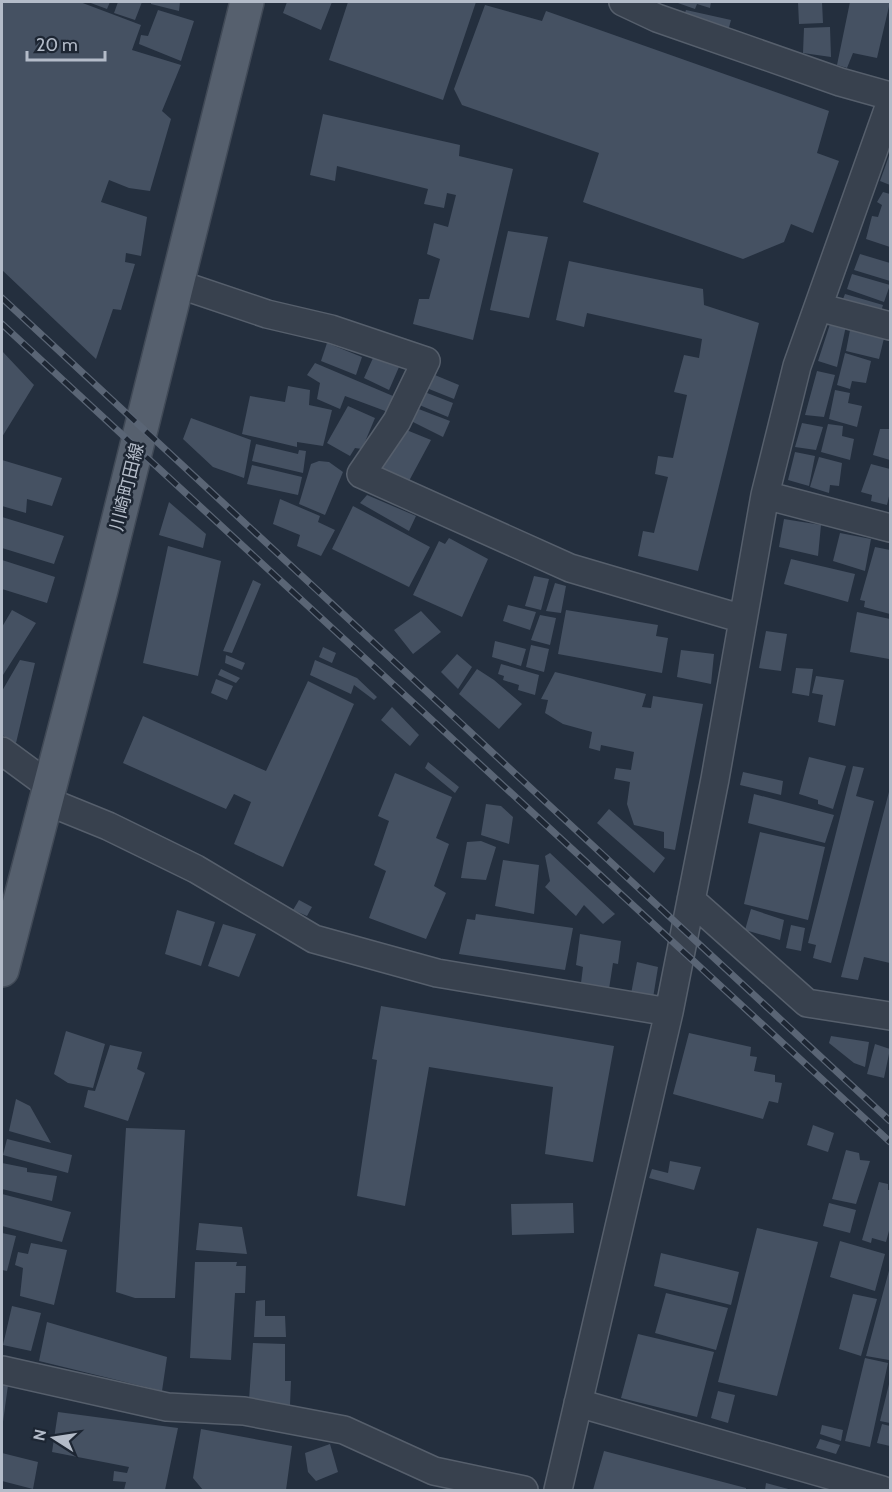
<svg xmlns="http://www.w3.org/2000/svg" width="892" height="1492" font-family="Cabin,'Noto Sans JP',sans-serif">
<rect width="100%" height="100%" fill="#242f3e"/>
<path fill="#455162" d="M2,2H80L141,25L132,50L181,65L162,111L171,119L150,191L129,188L109,180L101,202L147,217L141,256L126,253L125,262L135,264L121,310L113,309L96,359L2,270Z
M88,2H110L107,9Z
M118,2H142L135,20L114,13Z
M151,2H180L179,11L151,4Z
M287,2H332L321,30L283,13Z
M348,2H476L443,100L329,60Z
M675,2H711L710,8L697,4L695,9Z
M798,2H822L823,23L799,24Z
M850,2H890L877,58L853,53L847,68L837,65Z
M485,5L542,21L546,11L829,111L817,153L839,161L813,233L791,224L784,242L743,259L583,202L599,153L462,105L454,89Z
M158,10L194,21L181,61L139,44L141,35L148,36Z
M686,10L731,20L728,31L683,18Z
M830,27L831,57L803,53L804,28Z
M323,114L460,145L459,156L513,169L473,340L413,324L419,299H429L440,259L427,254L434,223L448,227L456,195L447,193L444,208L424,204L428,189L337,166L335,181L310,175Z
M890,153V185L880,181Z
M883,192L890,194V247L866,239L872,216L878,217L882,205L877,202Z
M508,231L548,237L529,318L490,310Z
M860,254L890,263V281L854,270Z
M569,261L703,289L704,305L759,323L698,571L638,556L643,531L654,533L668,477L655,474L658,456L673,458L687,395L674,392L684,355L699,358L702,339L587,313L584,327L556,320Z
M852,274L890,285L884,302L847,289Z
M845,294L883,305L878,321L839,309Z
M831,321L846,326L837,367L818,361Z
M851,325L885,334L879,359L846,351Z
M327,343L362,357L356,375L321,361Z
M2,351L34,385L2,437Z
M845,353L871,361L866,383L852,381L850,389L837,385Z
M373,358L399,367L389,390L364,378Z
M315,363L393,396L388,412L345,396L340,409L317,399L320,383L307,375Z
M817,371L835,375L824,417L805,415Z
M430,373L459,385L454,399L424,387Z
M288,386L310,390L309,405L332,410L323,446L297,442V447L242,434L250,396L285,402Z
M835,390L850,393L848,403L862,406L857,427L829,419Z
M422,391L453,403L448,417L417,404Z
M348,406L375,418L362,449L355,448L350,456L327,443Z
M416,408L450,421L443,437L411,421Z
M191,418L251,440L244,478L213,467L183,439Z
M802,423L823,427L816,450L795,447Z
M828,424L843,426L842,436L854,439L850,460L821,452Z
M404,429L431,440L409,481L379,468L387,451L393,452Z
M880,429H890V460L873,455Z
M256,444L298,454L299,450L306,451L303,473L252,461Z
M795,452L815,456L809,486L788,480Z
M819,457L842,463L839,486L830,485L829,493L810,487Z
M2,460L62,478L52,506L27,499L26,513L2,506Z
M319,461L329,462L343,472L325,515L299,504L311,464Z
M871,464L890,469V492L887,505L871,501L872,495L861,492Z
M252,465L302,477L298,495L247,484Z
M367,495L416,516L409,531L360,503Z
M280,499L320,516L318,522L335,530L321,556L297,546L300,535L273,524Z
M169,502L206,534L203,548L159,535Z
M353,506L430,547L409,587L332,549Z
M2,517L64,536L54,564L2,548Z
M784,519L821,525L818,556L779,547Z
M840,533L871,539L865,571L833,561Z
M449,538L488,559L462,617L413,595L439,541L445,544Z
M168,546L221,561L198,676L143,663Z
M875,547L890,550V614L864,607L865,601L860,600Z
M791,559L855,574L848,602L784,584Z
M2,560L55,577L47,603L2,589Z
M534,576L549,579L541,610L525,606Z
M253,580L261,584L232,653L223,651Z
M555,583L566,586L561,613L546,611Z
M508,605L536,612L530,630L503,621Z
M12,610L36,623L3,675L2,627Z
M566,610L658,625L656,636L668,638L662,673L558,654Z
M421,611L441,632L413,654L394,630Z
M857,612L890,619L889,659L850,652Z
M540,615L556,618L550,645L531,640Z
M766,631L787,634L781,671L759,668Z
M495,641L526,649L521,666L492,657Z
M531,645L549,649L544,672L526,667Z
M323,647L336,653L332,663L319,657Z
M681,650L714,654L711,684L677,677Z
M457,654L472,667L458,689L441,672Z
M226,655L245,663L242,670L225,663Z
M20,660L35,663L16,743L2,735V691Z
M315,660L357,678L377,697L374,700L354,685L351,694L310,675Z
M501,664L539,675L535,695L518,690L519,685L503,680L504,676L498,674Z
M796,668L813,669L809,696L792,693Z
M221,669L240,678L236,683L218,675Z
M477,669L494,680L522,704L499,729L459,694Z
M555,672L646,694L642,707L651,708L653,696L703,704L675,850L664,848V832L634,825L627,804L630,782L614,779L616,768L631,770L634,752L601,745L600,751L589,748L592,732L563,724L545,713L548,700L541,699Z
M816,676L844,680L835,726L818,722L823,695L812,693Z
M216,679L233,686L227,700L211,693Z
M308,681L354,704L283,867L234,844L251,802L234,794L226,809L123,763L143,716L266,771Z
M392,707L419,735L410,746L381,720Z
M809,757L846,766L833,809L818,804V800L799,794Z
M428,762L459,787L455,793L425,768Z
M853,766L864,768L856,796L874,801L831,963L813,958L816,945L808,943Z
M743,772L783,781L781,795L740,785Z
M395,773L452,797L436,838L449,844L434,886L446,893L426,939L369,918L386,871L374,865L389,821L378,816Z
M890,788V963L864,957L858,980L841,977Z
M754,794L834,815L825,843L748,823Z
M486,804L501,806L513,817L509,844L481,835Z
M609,809L665,858L654,873L597,823Z
M760,832L825,847L808,920L744,904Z
M481,841L496,847L486,880L461,878L467,842Z
M550,853L615,914L603,924L584,905L576,916L545,887L550,881L545,856Z
M503,860L539,865L534,914L495,906Z
M299,900L312,907L307,916L293,910Z
M751,909L784,920L780,940L745,930Z
M177,910L215,922L201,966L165,954Z
M476,914L573,928L565,970L459,954L467,919L475,920Z
M223,924L256,934L239,977L208,966Z
M791,925L805,928L801,951L786,948Z
M580,934L621,941L618,964L613,963L609,989L581,983L583,967L576,965Z
M637,962L658,967L653,998L631,994Z
M381,1006L614,1046L593,1162L545,1154L553,1087L429,1067L405,1206L357,1196L377,1060L372,1059Z
M66,1031L105,1044L93,1088L68,1083L54,1074Z
M689,1033L751,1047L750,1056L757,1057L754,1071L775,1075V1082L782,1083L778,1103L769,1101L763,1119L673,1094Z
M831,1036L869,1042L865,1067L854,1063L829,1043Z
M875,1044L890,1049L884,1078L867,1074Z
M110,1045L142,1052L137,1069L145,1073L128,1121L84,1107L88,1090L95,1091Z
M16,1099L30,1106L51,1143L9,1131Z
M813,1125L834,1133L828,1152L807,1145Z
M126,1128L185,1130L175,1298H135L116,1292Z
M7,1139L72,1155L68,1173L3,1155Z
M846,1150L859,1153L860,1160L870,1161L856,1204L832,1199Z
M670,1161L701,1167L694,1190L649,1178L652,1169L668,1173Z
M2,1163L27,1168V1172L57,1176L52,1201L2,1189Z
M879,1182L888,1184V1190H890V1227L886,1242L872,1238L871,1243L862,1240Z
M2,1194L71,1212L62,1242L2,1226Z
M573,1203L574,1233L512,1235L511,1204Z
M829,1203L856,1210L850,1233L823,1226Z
M199,1223L242,1227L247,1254L196,1250Z
M757,1228L818,1242L777,1396L718,1382Z
M2,1233L16,1236L7,1271L2,1270Z
M840,1241L885,1254L875,1291L830,1277Z
M31,1243L67,1250L54,1305L20,1296L23,1268L15,1265L18,1252L28,1254Z
M661,1253L739,1272L731,1305L654,1286Z
M195,1262H237L236,1266H246L245,1293H235L231,1360L190,1358Z
M890,1267V1355L889,1360L866,1356Z
M666,1293L728,1308L716,1350L655,1333Z
M853,1294L877,1299L861,1356L839,1349Z
M265,1300V1316H285L286,1337H254L256,1301Z
M12,1306L41,1313L31,1351L3,1345Z
M47,1322L167,1357L162,1391L39,1361Z
M638,1334L714,1352L697,1417L621,1398Z
M253,1343L285,1344V1381H291L290,1405L249,1400Z
M865,1358L888,1363L870,1447L845,1441Z
M890,1380V1423L880,1421Z
M2,1383L8,1385L3,1422H2Z
M718,1391L735,1395L728,1423L711,1418Z
M58,1412L178,1428L165,1490H124L126,1482L113,1481L114,1471L127,1473L129,1467L52,1452Z
M882,1424L890,1426V1446L877,1443Z
M822,1425L843,1430L841,1441L820,1434Z
M201,1429L292,1446L286,1490H203L193,1478Z
M820,1439L840,1445L836,1454L816,1448Z
M330,1444L338,1472L316,1481L308,1472L305,1453Z
M604,1451L746,1488V1490H593Z
M2,1453L38,1462L33,1489L2,1481Z
M766,1483L792,1490H765Z"/>
<g fill="none" stroke-linecap="round" stroke-linejoin="round">
<g stroke="#565f6c" stroke-width="30">
<path id="minor" d="M623,2L657,18L840,82L890,96
M178,284L267,314L331,329L426,361L397,421L361,474L570,568L743,619
M818,307L890,326
M765,495L890,528
M2,751L48,785
M44,800L108,826L196,869L314,939L437,973L669,1012
M691,900L807,1003L890,1016
M2,1370L167,1407L244,1411L344,1430L434,1471L524,1490
M578,1403L882,1490
M558,1490L669,1012L715,779L765,495L797,366L890,104"/>
</g>
<g stroke="#414a57" stroke-width="36">
<path id="major" d="M2,970L101,590L247,2"/>
</g>
<use href="#minor" stroke="#38414e" stroke-width="27"/>
<use href="#major" stroke="#56606e" stroke-width="33"/>
<g stroke="#5a6575" stroke-width="7">
<path id="rail" d="M2,298L890,1121
M2,324L890,1142"/>
</g>
<use href="#rail" stroke="#1d2633" stroke-width="4.5" stroke-dasharray="14" stroke-linecap="butt"/>
</g>
<g text-anchor="middle" dominant-baseline="central" stroke-width="5" stroke-linejoin="round" paint-order="stroke">
<g font-size="18" fill="#b4bcc9" stroke="#1d2633">
<text transform="translate(127 487) rotate(-76)">川崎町田線</text>
</g>
</g>
<rect width="892" height="1492" fill="none" stroke="#b4bcc9" stroke-width="6"/>
<g transform="translate(54 1438) rotate(282)" stroke="#1d2633" stroke-width="4.5" paint-order="stroke">
<path d="M0-4.5L10 22L0 15L-10 22Z" fill="#b4bcc9"/>
<text y="-9" font-size="16" font-weight="bold" text-anchor="middle" fill="#b4bcc9">N</text>
</g>
<path d="M27 51v9h78v-9" fill="none" stroke="#b4bcc9" stroke-width="3"/>
<text x="36" y="51" font-size="18" fill="#b4bcc9" stroke="#1d2633" stroke-width="4.5" paint-order="stroke">20 m</text>
</svg>
